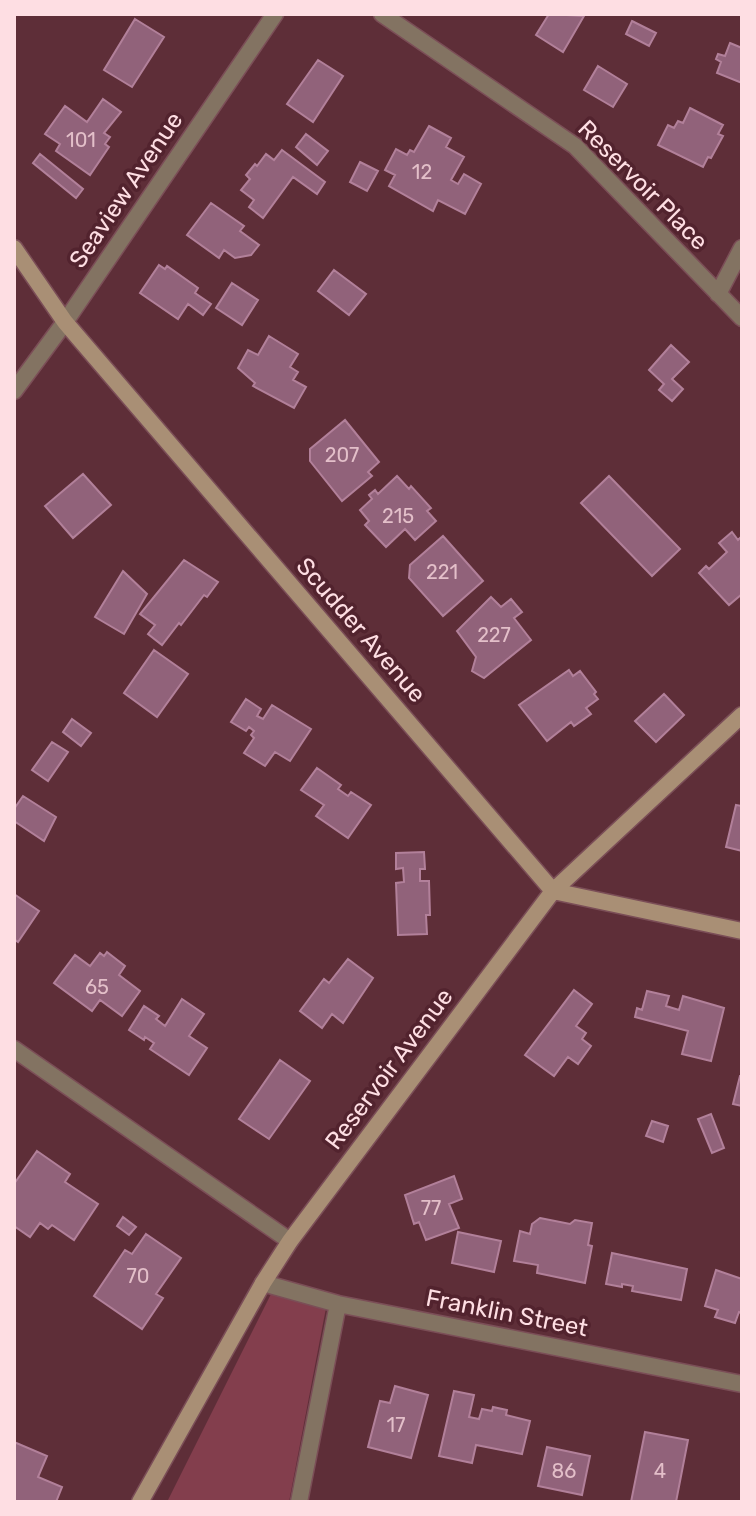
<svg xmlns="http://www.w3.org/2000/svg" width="756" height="1516" font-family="Rubik,sans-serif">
<rect width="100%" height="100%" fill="#5e2e38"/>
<path fill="#833e4d" d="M271,1294L326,1308L289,1502H167Z"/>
<path fill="#91627a" stroke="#b2809a" stroke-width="2" d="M549,14L584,16L563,52L536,35Z
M135,19L164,37L132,87L104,70Z
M632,21L656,33L649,46L626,34Z
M730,43L742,48V83L717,73L721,62L716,59L718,54L725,56Z
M318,60L343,76L313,122L287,104Z
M598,66L627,84L613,107L584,90Z
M103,99L121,112L104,133L110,137L105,144L109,147L90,175L56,151L60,144L45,134L65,106L87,122Z
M690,108L723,125L718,134L723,136L711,158L708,157L703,167L658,145L668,125L674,128L678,121L683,123Z
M429,126L451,138L446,147L464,157L451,180L458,184L464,174L481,184L465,214L438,200L433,211L389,186L395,175L385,170L396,149L407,155L410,150L414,152Z
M306,134L328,151L317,165L296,147Z
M282,150L325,182L317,194L293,177L263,218L249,207L254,200L241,190L250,179L246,175L255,164L257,166L266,154L274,160Z
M40,154L83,189L76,198L33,163Z
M360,162L378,171L367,191L350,182Z
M211,203L244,226L240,231L259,245L251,255L235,258L224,250L219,258L187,235Z
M159,265L165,269L167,266L198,288L195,293L211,304L203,315L188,304L178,319L140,293Z
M334,270L366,294L349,315L318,291Z
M232,283L258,300L242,325L216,308Z
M269,336L298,354L290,367L298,372L293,380L306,387L294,408L253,386L255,383L238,368L248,350L258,355Z
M671,345L689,362L672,379L683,389L672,401L659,390L664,384L649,370Z
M345,420L379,462L368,472L372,476L342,501L310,461V449Z
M83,474L111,505L73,538L45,506Z
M397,476L409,489L411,486L431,508L427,511L436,521L415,540L405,529L386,547L365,525L369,521L360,510L372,499L369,495L375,490L378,494Z
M609,476L680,549L652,576L581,503Z
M732,532L738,540L742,536V594L729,605L699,573L706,566L709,569L727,552L719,543Z
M443,536L483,581L443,616L409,578L410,565Z
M184,560L218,582L207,597L204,595L181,625L179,623L162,645L148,634L155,625L140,614Z
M123,571L147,594L124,634L95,617Z
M491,597L501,607L511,599L522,612L514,618L531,640L484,678L472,671L476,657L457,631Z
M154,650L188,674L157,717L124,693Z
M569,670L573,676L580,671L596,692L594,694L598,699L586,708L591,714L574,726L571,722L547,741L519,705Z
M664,694L684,715L656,742L635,721Z
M246,699L261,709L257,716L263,719L272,705L311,729L290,761L275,752L265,766L244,753L254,738L251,735L254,731L249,727L246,731L231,722Z
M72,719L91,733L81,746L63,732Z
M52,742L68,752L48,781L32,770Z
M317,768L341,785L338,789L348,796L351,792L371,805L348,838L316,816L324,805L301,790Z
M23,796L56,817L44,841L14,821V809Z
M736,805L742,806V851L726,847Z
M424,852L425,869H420V881H429L430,915H426L427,934L398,935L396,883L404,882L403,868L396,869V853Z
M14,894L39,911L18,942L14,939Z
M107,952L125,966L119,975L140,991L122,1016L100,1000L92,1011L54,983L75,955L90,966L100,953L104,956Z
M348,959L373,978L343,1023L332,1014L322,1028L300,1011L324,979L329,983Z
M574,990L592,1004L576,1026L586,1033L582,1039L591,1046L578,1064L568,1057L554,1076L525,1055Z
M647,991L669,996L666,1006L679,1010L683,996L724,1008L711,1061L682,1054L688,1031L635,1017L637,1008L642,1010Z
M182,999L204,1014L189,1036L207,1048L189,1075L150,1049L154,1043L145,1037L144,1040L129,1030L144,1006L159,1016L156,1019L165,1026Z
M280,1060L310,1081L269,1139L239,1119Z
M740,1076H742V1106L733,1104Z
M711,1114L724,1148L712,1153L698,1119Z
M652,1121L668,1126L663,1142L646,1136Z
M37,1151L70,1174L65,1182L98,1204L74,1240L52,1225L48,1229L40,1223L30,1237L14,1226V1184Z
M454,1176L462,1199L449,1204L459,1228L426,1240L419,1222L414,1224L405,1195Z
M123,1217L136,1227L129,1235L117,1226Z
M540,1218L570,1224L575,1220L592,1223L588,1245L592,1246L585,1283L537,1273L538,1265L514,1261L520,1231L530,1234L532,1224Z
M458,1232L501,1241L494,1272L452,1263Z
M146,1234L181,1258L156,1294L163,1298L142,1329L94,1296L125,1250L132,1254Z
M612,1253L687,1269L681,1300L632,1291L633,1286L622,1284V1287L606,1284Z
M716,1270L742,1279V1313L739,1312L735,1323L715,1317L718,1310L705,1306Z
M395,1386L428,1395L411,1458L368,1447L380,1401L390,1403Z
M454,1391L474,1395L469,1417L479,1419L482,1409L492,1411L493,1407L507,1410L506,1415L530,1421L522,1454L476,1445L472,1463L439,1456Z
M645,1432L688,1440L676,1502H631Z
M14,1442L47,1456L38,1477L62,1487L56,1502H14Z
M547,1447L590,1456L582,1495L538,1486Z"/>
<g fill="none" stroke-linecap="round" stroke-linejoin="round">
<g stroke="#7b4e57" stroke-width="19">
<path id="street" d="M382,14L575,146L742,318
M718,294L742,248
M14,391L65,322L275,14
M14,1049L290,1241
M263,1283L338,1304L742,1384
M299,1502L338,1304"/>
</g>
<g stroke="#7b4e57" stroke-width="19">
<path id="secondary" d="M14,248L65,322L553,891L742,931
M140,1502L263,1283L290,1241L553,891L742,715"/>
</g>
<use href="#street" stroke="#837362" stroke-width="16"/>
<use href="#secondary" stroke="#a98f75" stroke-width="16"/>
</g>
<g text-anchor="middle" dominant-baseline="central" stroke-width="7" stroke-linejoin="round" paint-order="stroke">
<g font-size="20" fill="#e3bfc9">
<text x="81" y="140">101</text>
<text x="422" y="172">12</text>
<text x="342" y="455">207</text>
<text x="398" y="516">215</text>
<text x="442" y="572">221</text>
<text x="494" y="635">227</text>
<text x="97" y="987">65</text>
<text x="431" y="1208">77</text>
<text x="138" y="1276">70</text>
<text x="396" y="1425">17</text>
<text x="564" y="1471">86</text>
<text x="660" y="1471">4</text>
</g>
<g font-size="24" fill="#fedee3" stroke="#52232e">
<text transform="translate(643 185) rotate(45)">Reservoir Place</text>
<text transform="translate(126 190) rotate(-56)">Seaview Avenue</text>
<text transform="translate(361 630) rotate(49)">Scudder Avenue</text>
<text transform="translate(389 1069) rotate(-53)">Reservoir Avenue</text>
<text transform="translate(507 1313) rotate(11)">Franklin Street</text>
</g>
</g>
<rect width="756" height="1516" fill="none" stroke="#fedee3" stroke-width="32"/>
</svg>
